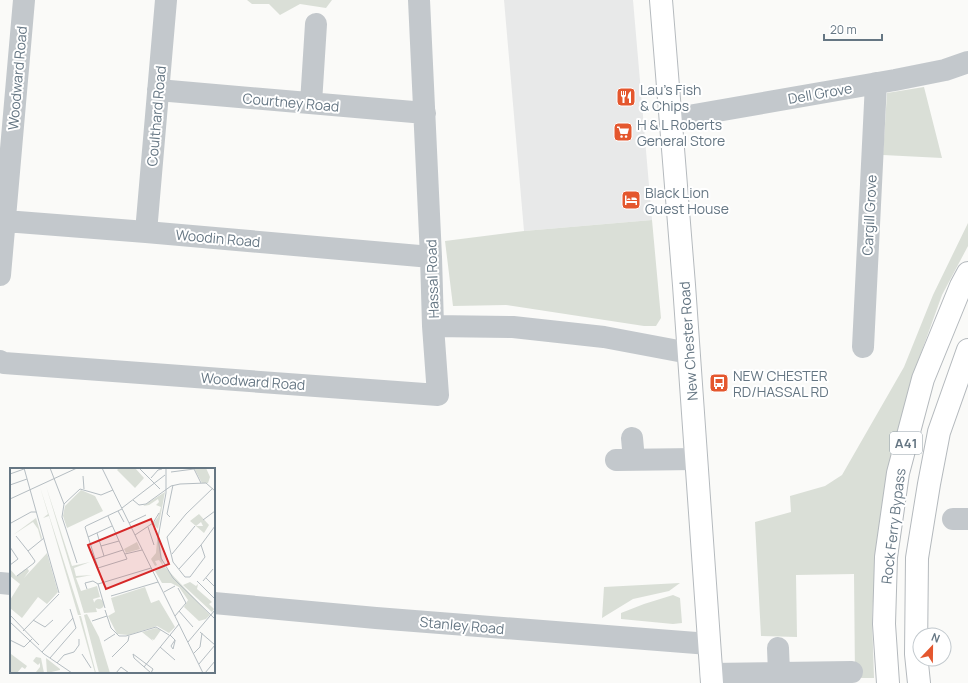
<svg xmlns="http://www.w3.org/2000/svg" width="968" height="683" font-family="Manrope,sans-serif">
<rect width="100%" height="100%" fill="#fafaf8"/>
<path fill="#e8e9e9" d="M504,0H633L652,220L524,231Z"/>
<path fill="#dadfd7" d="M247,0H332L326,8L300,4L280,15L269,4H252Z
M924,87L942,158L883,155L887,93Z
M652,220L661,318L656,326H644L506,305L453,306L445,241L524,231Z
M968,223V246L942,295L912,378L890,459L877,539L872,617L874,678H855L854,574L796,575L797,637L761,636L755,522L791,512L790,496L825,486L842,475L904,367L933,295Z
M680,583L669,591L633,599L602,618L604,587Z
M673,595L680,598L682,623L673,624L621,619V613L644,604Z"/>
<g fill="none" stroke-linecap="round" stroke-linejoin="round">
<g stroke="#b5babe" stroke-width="24">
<path id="major" d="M661,0L684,285L712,683"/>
</g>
<g stroke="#b4b9bd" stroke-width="24">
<path id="highway" d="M888,683L884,624L886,557L898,473L923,379L961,286L968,273
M919,683L916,654L917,558L929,484L939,432L968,350"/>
</g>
<path stroke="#c3c8cc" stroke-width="22" d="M158,90L425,113
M311,103L316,24
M671,119L895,80L945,70L968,62
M5,221L146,232L431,257
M146,232L166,0
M0,275L24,0
M433,326L513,327L604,337L689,353
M863,347L876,83
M0,361L4,363L438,395L433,326L431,257L419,0
M632,438L634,460
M616,460L696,459
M953,519H968
M0,583L11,584
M214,603L376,618L709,644
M778,648L779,673
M711,674L852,672"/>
<use href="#major" stroke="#fff" stroke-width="22"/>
<use href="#highway" stroke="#fff" stroke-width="22"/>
</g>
<defs>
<g id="restaurant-square" transform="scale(1)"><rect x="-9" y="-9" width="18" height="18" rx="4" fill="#e4572e" stroke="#fff"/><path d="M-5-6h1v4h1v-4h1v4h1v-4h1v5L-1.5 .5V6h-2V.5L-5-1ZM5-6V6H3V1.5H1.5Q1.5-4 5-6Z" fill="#fff"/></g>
<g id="supermarket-square" transform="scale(1)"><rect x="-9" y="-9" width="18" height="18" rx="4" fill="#e4572e" stroke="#fff"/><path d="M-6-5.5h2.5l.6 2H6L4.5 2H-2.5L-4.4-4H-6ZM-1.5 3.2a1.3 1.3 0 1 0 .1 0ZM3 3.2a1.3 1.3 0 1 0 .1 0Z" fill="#fff"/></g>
<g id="hotel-square" transform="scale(1)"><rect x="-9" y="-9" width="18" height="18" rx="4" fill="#e4572e" stroke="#fff"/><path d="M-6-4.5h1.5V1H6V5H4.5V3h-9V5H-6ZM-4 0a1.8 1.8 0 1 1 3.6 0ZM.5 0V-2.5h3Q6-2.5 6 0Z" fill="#fff"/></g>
<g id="bus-square" transform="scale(1)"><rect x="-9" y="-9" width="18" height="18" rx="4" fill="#e4572e" stroke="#fff"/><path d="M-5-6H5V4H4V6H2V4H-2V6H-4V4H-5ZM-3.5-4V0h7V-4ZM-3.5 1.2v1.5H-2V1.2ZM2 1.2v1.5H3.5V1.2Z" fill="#fff"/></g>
</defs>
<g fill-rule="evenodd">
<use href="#restaurant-square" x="626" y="97"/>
<use href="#supermarket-square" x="623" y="132"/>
<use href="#hotel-square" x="631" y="200"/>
<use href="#bus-square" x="719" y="383"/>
</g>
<g text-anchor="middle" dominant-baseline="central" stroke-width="4" stroke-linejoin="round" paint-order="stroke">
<rect fill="#fff" stroke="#939fa8" stroke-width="1" x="890" y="432" width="32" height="22" rx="3"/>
<g font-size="13" font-weight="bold" fill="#657683">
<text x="906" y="443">A41</text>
</g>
<g font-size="14" fill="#657683" stroke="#fff">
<text transform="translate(17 78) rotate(-85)">Woodward Road</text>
<text transform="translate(820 93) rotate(-10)">Dell Grove</text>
<text transform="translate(291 102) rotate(5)">Courtney Road</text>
<text transform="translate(156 116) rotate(-85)">Coulthard Road</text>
<text transform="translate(869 215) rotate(-87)">Cargill Grove</text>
<text transform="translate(218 238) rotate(5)">Woodin Road</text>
<text transform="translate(432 279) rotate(-92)">Hassal Road</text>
<text transform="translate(688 341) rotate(-94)">New Chester Road</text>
<text transform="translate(253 381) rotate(4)">Woodward Road</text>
<text transform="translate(893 526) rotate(-83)">Rock Ferry Bypass</text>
<text transform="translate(462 625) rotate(5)">Stanley Road</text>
</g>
<g font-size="14" fill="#657683" stroke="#fff" text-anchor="start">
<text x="640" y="89">Lau's Fish<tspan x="640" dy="16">&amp; Chips</tspan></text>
<text x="637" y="124">H &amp; L Roberts<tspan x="637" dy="16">General Store</tspan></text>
<text x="645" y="192">Black Lion<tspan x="645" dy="16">Guest House</tspan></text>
<text x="733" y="375">NEW CHESTER<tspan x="733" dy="16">RD/HASSAL RD</tspan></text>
</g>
</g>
<g transform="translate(10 468)">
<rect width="205" height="205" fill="#fafaf8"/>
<path d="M109,0H125L134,10L125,20L107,2ZM184,0H196L200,9L198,15H192ZM36,18L62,98L80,94L64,100L66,108L82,107L66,110L71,123L87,118L90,129L83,131L87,144L74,145ZM30,19L71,147H68L39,48L33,50L38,46ZM71,22L85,28L93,43L57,60L53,48L55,38ZM155,24L148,61L153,98L149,92L145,93L147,97L145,98L141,91L146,85L148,61L143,56L148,49L151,39L146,37L149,34L148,31L139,37L133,38ZM189,46L199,57L194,65L186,58H193L191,54L186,58L180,53ZM26,50L32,70L31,72L28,61L23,54L3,67ZM127,74L130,81L116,85L114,81ZM37,85L48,124L37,136L28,129L12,150L0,140V132L10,116L0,108V101L6,108L17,100L19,103L14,110ZM154,98L200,147L196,151L189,153L174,139L178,132L169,119L161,115H152L145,103ZM180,114L186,118L188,116L187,121L202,134L199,136L204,141L202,144L173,117ZM135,119L141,135L149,132L165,159L159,165L147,158L118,167L107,166L98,148L105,144L101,130ZM84 136a5 5 0 1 1 10 0a5 5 0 1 1-10 0ZM77,146L89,169L100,205H89L74,147ZM69,148H71L86,205H85ZM146,160L151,162L144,172L142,171L143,173L132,164ZM1,186L17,198L15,201L12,199L7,205H0ZM26,189L31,190L34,205L26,204L30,199V195L28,197L23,193ZM36,190L50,201V202L37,205Z" fill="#dadfd7"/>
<path fill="none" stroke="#b5bdc2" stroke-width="1" d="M14,0L49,125M40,0L54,36M92,0L193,205M129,0L150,21M156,0V25L148,70L151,90L163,110L205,151M184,1L191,15M161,4L184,1M0,6L14,1M73,8L74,21M141,10L148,2L152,1M0,17L17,11M203,20L176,46L157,69L163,94L175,109H180L195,89L191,77L205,58M0,31L67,0M123,32L129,37L136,36L161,18L170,16L196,15L205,23M54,36L52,49L67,95M54,36L70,21L91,27L103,22M112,40L155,7M108,43L114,54M98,48L117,91L88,100L75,59L76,58L112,41M160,49L157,46L163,17M193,52L205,43M1,55L21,44H26M119,55L136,47M138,59L144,77M87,65L94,88M125,67L143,55L149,45M6,68L18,83L34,70M78,69L102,58M91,78L109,73M0,79L8,91L0,97M115,86L132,82M162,86L185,58M85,91L113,82M169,101L191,77M7,108L24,95L25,93L18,83M196,110L205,119M187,113L205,131M193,113L203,101M88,116L141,100M88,116L95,140M77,121L75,115L83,113L88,116M154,124L165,118M101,128L148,114M95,142L101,160L109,168H116L146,159L159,167M169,143L183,159M0,147L29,177M165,148L176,135L168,120M23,152L35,159L43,152M82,153L97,148M0,154L34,186L62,205M13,163L49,126M190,164L205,177M160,167L165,172V173L163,181L161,178L165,172M0,172L14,179L22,171M94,173L105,166M178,174L205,142M150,179L165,192M32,184L63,150M72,186L81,200M183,186L190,179L192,165M102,189L118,173L119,168M40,190L66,160L60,141M47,195L54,187L64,184L69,177V171M189,196L205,177M134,199L169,156M106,205L111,199L119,205M141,205L124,190L123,186L143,201L141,205M195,205L205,193"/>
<path fill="#d62828" fill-opacity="0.15" stroke="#d62828" stroke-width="2" d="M141,51L159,96L96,121L78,77Z"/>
<rect width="205" height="205" fill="none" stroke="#657683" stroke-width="2"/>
</g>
<g transform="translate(932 647) rotate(22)"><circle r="19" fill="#ffffff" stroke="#c1c8cd"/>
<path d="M0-3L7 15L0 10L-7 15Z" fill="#e4572e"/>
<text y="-6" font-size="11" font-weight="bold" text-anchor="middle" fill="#657683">N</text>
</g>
<path d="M824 34v6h58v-6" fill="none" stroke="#657683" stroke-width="2"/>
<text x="830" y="34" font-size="12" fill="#657683" stroke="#ffffff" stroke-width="3" paint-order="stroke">20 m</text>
</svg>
